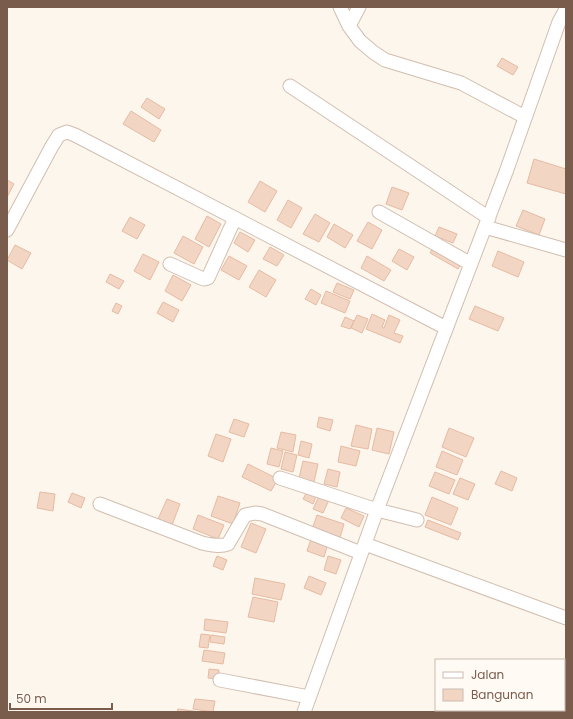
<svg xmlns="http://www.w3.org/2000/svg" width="573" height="719" font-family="Poppins,sans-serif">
<rect width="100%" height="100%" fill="#fdf6ec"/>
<path fill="#f3d5c3" stroke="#e6bba3" d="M502,58L518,67L513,75L497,66Z
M147,98L165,109L159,119L141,107Z
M131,111L161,130L154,142L123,124Z
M534,159L566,169V194L527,183Z
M7,180L14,184L7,197Z
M260,181L277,191L265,212L248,202Z
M392,187L409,193L402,210L386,204Z
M288,200L302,208L291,228L277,220Z
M523,210L545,219L539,235L516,226Z
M315,214L330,223L319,242L303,234Z
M207,216L221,224L209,247L195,239Z
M130,217L145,225L137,239L122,231Z
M368,222L382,230L372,249L357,241Z
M334,224L353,235L345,248L327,237Z
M439,227L457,234L453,243L435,236Z
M240,232L255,240L248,252L234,243Z
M183,236L203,247L194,264L174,253Z
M15,245L31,253L22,269L7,260Z
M434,246L462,262L458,269L430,253Z
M270,247L284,255L277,266L263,259Z
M399,249L414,257L407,270L392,261Z
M498,251L524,262L518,277L492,266Z
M143,254L159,262L150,280L134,271Z
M229,256L247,266L239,280L221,270Z
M367,256L391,270L384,281L361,268Z
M259,270L276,280L266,297L249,287Z
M110,274L124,281L119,289L106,282Z
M173,275L191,285L182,301L165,291Z
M337,283L354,290L350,299L333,292Z
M311,289L321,295L316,305L305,299Z
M326,291L350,301L345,313L321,303Z
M163,302L179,310L173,322L157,313Z
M116,303L122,306L118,314L112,311Z
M475,306L504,318L498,331L469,319Z
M372,314L385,320L382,327L384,328L389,315L400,320L394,333L403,336L400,343L366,329Z
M357,315L368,319L362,333L351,328Z
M345,317L354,321L350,329L341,326Z
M319,417L333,420L330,431L317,427Z
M234,419L249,424L244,437L229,432Z
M356,425L372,429L368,449L351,446Z
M377,428L394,432L389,454L372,450Z
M449,428L474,438L466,457L442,447Z
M281,432L296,435L293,452L277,448Z
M216,434L231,439L223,462L208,456Z
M301,441L312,444L309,458L298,455Z
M341,446L360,451L356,466L338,462Z
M271,448L283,451L279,467L267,464Z
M442,451L463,460L457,475L436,467Z
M285,452L297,455L293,472L281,469Z
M303,461L318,464L314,482L299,478Z
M248,464L278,479L271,491L242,477Z
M328,469L340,472L337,487L324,484Z
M501,471L517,478L512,491L495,484Z
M435,472L455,480L449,494L429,486Z
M460,478L475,484L468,500L453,494Z
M308,490L317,494L313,504L303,499Z
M40,492L55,494L53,511L37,508Z
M72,493L85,498L81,508L68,502Z
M218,496L240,503L233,524L211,516Z
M319,496L329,500L323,513L313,509Z
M432,497L458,508L451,525L425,515Z
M167,499L180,504L172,525L158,519Z
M346,508L364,516L359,527L341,518Z
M198,515L224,525L218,539L193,529Z
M317,515L344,524L339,541L311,532Z
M428,520L461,533L458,540L425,527Z
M251,523L266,529L256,553L241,547Z
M311,539L328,544L324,557L307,551Z
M217,556L227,560L223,570L213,566Z
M328,556L341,560L336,574L324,570Z
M309,576L326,583L321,595L304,588Z
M255,578L285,584L281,600L252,594Z
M253,597L278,602L274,622L248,617Z
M205,619L228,622L226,633L204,630Z
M201,634L210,635L208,648L199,647Z
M211,635L225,637L224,644L210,642Z
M204,650L225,653L223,664L202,661Z
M209,669L219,670L218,679L208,678Z
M195,699L215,701L213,712L193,709Z
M178,709L200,712H177Z"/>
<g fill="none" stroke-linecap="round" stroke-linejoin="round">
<g stroke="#d1beb0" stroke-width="15">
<path id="minor" d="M340,7L349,26L360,41L373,52L385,60L461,83L525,117
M349,26L359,7
M290,86L489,218
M379,212L471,264
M485,227L566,250
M7,230L52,146L59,135L67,132L75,135L446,328
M170,264L201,278L204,279L208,278L235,218
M280,478L377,510L417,520
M100,504L202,543C211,545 220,547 228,544L245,515L255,513L262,514L361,553
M365,544L566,618
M220,680L309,697
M304,712L377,510L506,172L559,22L566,9"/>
</g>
<use href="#minor" stroke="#fff" stroke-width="13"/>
</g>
<rect width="573" height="719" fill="none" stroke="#7a5c4d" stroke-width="16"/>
<rect x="435" y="659" width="130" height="52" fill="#fffaf3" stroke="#cabbb1"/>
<rect x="443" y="672" width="20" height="6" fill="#ffffff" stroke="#cabbb1"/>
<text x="471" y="679" font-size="12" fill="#7a5c4d">Jalan</text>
<rect x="443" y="689" width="20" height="12" fill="#f3d5c3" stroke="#cabbb1"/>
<text x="471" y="699" font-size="12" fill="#7a5c4d">Bangunan</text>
<path d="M10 703v6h102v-6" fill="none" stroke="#7a5c4d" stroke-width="2"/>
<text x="16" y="703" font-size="12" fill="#7a5c4d" stroke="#fffaf3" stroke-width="3" paint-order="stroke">50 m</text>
</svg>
